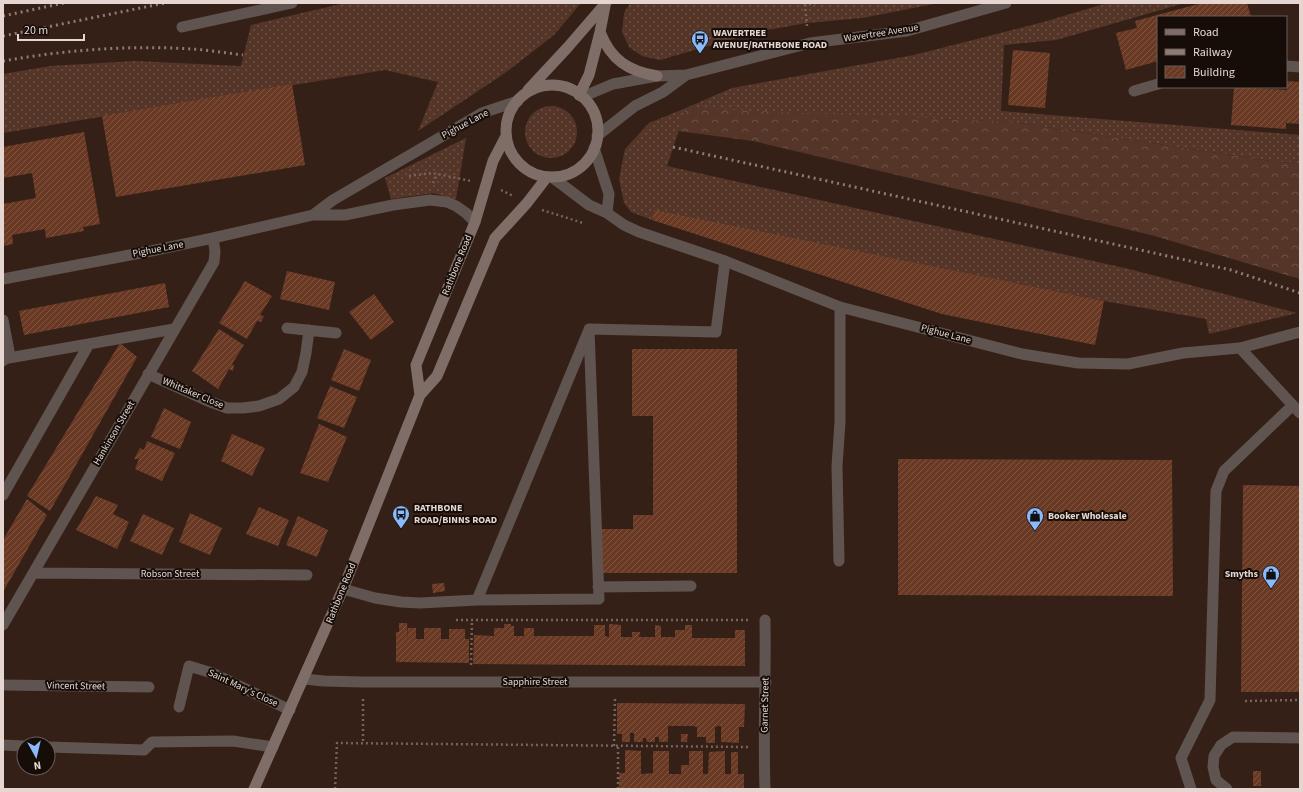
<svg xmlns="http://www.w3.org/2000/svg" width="1303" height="792" font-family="'Source Sans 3',sans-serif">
<defs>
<pattern id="grass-dots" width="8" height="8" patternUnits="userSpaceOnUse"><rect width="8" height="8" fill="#543528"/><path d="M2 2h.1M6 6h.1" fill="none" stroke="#6c5246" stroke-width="1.8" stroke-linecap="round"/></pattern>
<pattern id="forest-crowns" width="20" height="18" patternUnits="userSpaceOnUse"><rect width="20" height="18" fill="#543528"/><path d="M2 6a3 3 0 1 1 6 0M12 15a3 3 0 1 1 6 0" fill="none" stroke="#6c5246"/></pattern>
<pattern id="building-hatch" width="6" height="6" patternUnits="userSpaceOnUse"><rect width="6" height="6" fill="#6a3924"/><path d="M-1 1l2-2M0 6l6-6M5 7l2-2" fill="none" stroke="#7f5543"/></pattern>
</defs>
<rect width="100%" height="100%" fill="#352018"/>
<path fill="url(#grass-dots)" d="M345,3H581L554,35L505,73L418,131L438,82L385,70L3,133V74L50,66L135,61L241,66L251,25Z
M630,3H939L862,18L807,23L757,32L660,60L642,56L629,47L622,32L624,13Z
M1107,3H1185L1056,40L1004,45L1001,111L1300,135V163L1277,162L1013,122L686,109L667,166L1129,269L1297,313L1209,334L1206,319L1104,301L654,211L652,220L631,212L624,203L619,179L625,149L649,123L686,108L732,88L914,55L1047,21Z
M525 132a26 26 0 1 1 52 0a26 26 0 1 1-52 0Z
M466,138L456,199L433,193L391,199L385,178Z"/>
<path fill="url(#forest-crowns)" d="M686,108L1013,122L1277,162L1300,163V279L1151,235L753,141L678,131Z"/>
<path fill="url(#building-hatch)" d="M1202,3H1247L1251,17H1158V61L1126,70L1116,33L1137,28L1135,21Z
M1013,50L1050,53L1045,108L1008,105Z
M1287,81L1300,82V124L1286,123V129L1231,125L1234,87L1287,90Z
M292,84L305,165L116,197L102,116Z
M84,132L100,224L83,227L84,231L46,238L45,229L12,235L13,244L3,246V204L36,198L32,173L3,178V147Z
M654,210L1104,301L1095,345L942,314L652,220Z
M287,271L335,282L329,310L280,299Z
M245,281L272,296L260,315L264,316L261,322L257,321L247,339L219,323Z
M165,283L169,307L24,335L19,311Z
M374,294L394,322L371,340L349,312Z
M219,329L244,345L232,364L234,366L233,371L229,369L218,389L192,371Z
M120,343L137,357L50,511L27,496Z
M344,349L371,360L359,391L331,380Z
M632,349H737V573H600V529H633V515H653V416H632Z
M330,386L357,397L344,428L317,418Z
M164,408L191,422L180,449L151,437Z
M319,424L347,437L328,482L300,473Z
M232,434L265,448L252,476L221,461Z
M147,441L175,453L162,481L135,469L139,459H134L140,448L144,450Z
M898,459L1172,460L1173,596L898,595Z
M1243,485L1300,486V692H1241Z
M96,496L118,505L113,514L129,522L117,549L76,530Z
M27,499L47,515L3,592V540Z
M259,507L289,520L278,546L246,534Z
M190,513L222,528L210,555L179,542Z
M143,514L174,528L162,555L130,541Z
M298,516L328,530L317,557L286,545Z
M444,583L445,591L433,593L432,584Z
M399,623H407L408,639V628H416V639H424V628H441V639H449V629H465V639H469V663L396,662V632H399Z
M504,624H511V626H514V636H524V628H534V636H594V625H605V636L609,637V624L621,625V637H632V632H640L639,637H655V625L661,626V637H675V630H685V625H692V638H735V630H745V666L473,664L474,635L494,636V628H504Z
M617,703L745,704L744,727H739V743L721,742V726H719L715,727V743H706V737H697V727L693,726H668V742H659V737H655V742H647L646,738H643V742H634V733H630V742H622V734H617Z
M681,734H688L687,742H681Z
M625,750L641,751V774L653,773V751H669V774H681V765H689V751H703V774H708L709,752L725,751V774H731V752H738V774H744V789H619V773H625Z
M1253,771H1261V786H1253Z"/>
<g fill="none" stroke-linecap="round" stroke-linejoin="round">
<path stroke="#75635c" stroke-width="2.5" stroke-dasharray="2 3" stroke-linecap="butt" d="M807,26L805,5L817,3
M409,176L432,173L471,181
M433,183L437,175
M501,190L513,196
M542,210L583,223
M456,620H749
M471,665L472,620
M363,699V743
M1245,701L1300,700
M614,746L615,698
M335,789L337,743L748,747
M618,789V746"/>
<path stroke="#5f5450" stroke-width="11" d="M182,27L292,3
M1240,348L1300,413
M3,359L174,329
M3,495L89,344
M839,561L837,466L840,422V307
M598,587L691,586
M343,589L375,598L401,602L420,603L477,600L599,599L589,329L716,332L725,261
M477,600L588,332
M3,745L24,746
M48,747L144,750L152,742L233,741L273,747
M1191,789L1181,758L1210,700L1216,491L1224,471L1293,405
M1227,789L1216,780L1213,767L1214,756L1221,745L1233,737L1300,738"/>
<path stroke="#5f5450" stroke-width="11" d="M1286,66L1300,67
M1134,91L1158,84
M582,97L613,84L657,76L686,75L810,43L907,31L1006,3
M597,136L635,106L663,92L686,75
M594,148L609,194L607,213
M552,177L589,205L607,213L624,225L639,232L725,261L840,307L1022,354L1078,363L1128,364L1183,353L1240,348L1300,332
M313,215L333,200L482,113L518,101
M3,279L151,251L213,238L313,215H345L393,205L430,200L447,202L456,206L466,213L475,222
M3,320L9,351L3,361
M287,328L336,333
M148,374L208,401L227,408H243L259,406L279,399L294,387L302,372L306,353L309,330
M34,573L307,575
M765,620C766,676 763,733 765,789
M3,625L214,262L215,251L213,238
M304,679L324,681L363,682H766
M3,685L149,687
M179,707L189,666L212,673L290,710"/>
<path stroke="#7f6e67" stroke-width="11" d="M600,32C611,60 628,71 657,76
M506 131a46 46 0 1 1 92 0a46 46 0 1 1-92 0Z
M528,90L568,47L606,3
M579,95L589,75L600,32L605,6
M420,395L416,365L475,222L493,161L506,136
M254,789L343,589L420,395L437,376L495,238L527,203L547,177"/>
<path stroke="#8e7c75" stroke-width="3" stroke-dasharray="2 4" stroke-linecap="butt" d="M3,16L64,3
M3,36L165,3
M3,61C65,50 129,45 192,49C209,50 226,53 243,55
M673,147L1231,270L1300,293"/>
</g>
<defs>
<g id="bus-pin" transform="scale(0.9)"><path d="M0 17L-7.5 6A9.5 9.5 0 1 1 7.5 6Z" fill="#8abafc" stroke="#160d09"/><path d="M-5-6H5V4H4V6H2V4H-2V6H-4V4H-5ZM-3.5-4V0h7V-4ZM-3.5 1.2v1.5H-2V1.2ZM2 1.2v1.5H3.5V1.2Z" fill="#111"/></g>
<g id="shop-pin" transform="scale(0.9)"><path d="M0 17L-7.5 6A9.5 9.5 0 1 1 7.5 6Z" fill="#8abafc" stroke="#160d09"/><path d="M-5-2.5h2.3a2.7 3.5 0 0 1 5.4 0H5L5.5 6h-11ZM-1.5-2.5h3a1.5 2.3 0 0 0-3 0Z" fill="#111"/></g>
</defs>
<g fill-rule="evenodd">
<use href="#bus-pin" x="700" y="39"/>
<use href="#bus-pin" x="401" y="514"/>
<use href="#shop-pin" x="1035" y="516"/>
<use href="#shop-pin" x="1271" y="574"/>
</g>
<g text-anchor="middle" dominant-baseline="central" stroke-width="4" stroke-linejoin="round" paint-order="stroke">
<g font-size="10" font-weight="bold" fill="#e5d6d1" stroke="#160d09" text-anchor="start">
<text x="713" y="33">WAVERTREE<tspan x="713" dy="12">AVENUE/RATHBONE ROAD</tspan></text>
<text x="414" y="508">RATHBONE<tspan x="414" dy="12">ROAD/BINNS ROAD</tspan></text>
<text x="1048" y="516">Booker Wholesale</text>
<text x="1258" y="574" text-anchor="end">Smyths</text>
</g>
<g font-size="10" fill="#e5d6d1" stroke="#160d09">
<text transform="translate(881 33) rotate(-9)">Wavertree Avenue</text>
<text transform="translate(465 124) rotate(-28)">Pighue Lane</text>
<text transform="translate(158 249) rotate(-11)">Pighue Lane</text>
<text transform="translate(457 265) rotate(-68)">Rathbone Road</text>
<text transform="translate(946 334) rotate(15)">Pighue Lane</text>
<text transform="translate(193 393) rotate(23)">Whittaker Close</text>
<text transform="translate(114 433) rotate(-60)">Hankinson Street</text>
<text x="170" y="574">Robson Street</text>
<text transform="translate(341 593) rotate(-68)">Rathbone Road</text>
<text x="535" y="682">Sapphire Street</text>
<text transform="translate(76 686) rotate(1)">Vincent Street</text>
<text transform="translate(243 688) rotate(25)">Saint Mary's Close</text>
<text transform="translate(765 705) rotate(-89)">Garnet Street</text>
</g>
</g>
<rect width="1303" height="792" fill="none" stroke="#e5d6d1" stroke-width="8"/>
<rect x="1157" y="16" width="130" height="72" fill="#160d09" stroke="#695d59"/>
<rect x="1165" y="29" width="20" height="6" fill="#7f6e67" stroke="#695d59"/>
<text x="1193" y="36" font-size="12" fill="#e5d6d1">Road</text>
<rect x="1165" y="49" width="20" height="6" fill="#8e7c75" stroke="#695d59"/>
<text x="1193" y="56" font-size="12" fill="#e5d6d1">Railway</text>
<rect x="1165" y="66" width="20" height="12" fill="url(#building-hatch)" stroke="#695d59"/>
<text x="1193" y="76" font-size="12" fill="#e5d6d1">Building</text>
<g transform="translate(36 756) rotate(172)"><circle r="19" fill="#160d09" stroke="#695d59"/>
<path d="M0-3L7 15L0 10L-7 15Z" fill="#8abafc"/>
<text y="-6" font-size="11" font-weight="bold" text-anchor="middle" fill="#e5d6d1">N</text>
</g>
<path d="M18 34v6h66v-6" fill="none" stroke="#e5d6d1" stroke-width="2"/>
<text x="24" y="34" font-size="12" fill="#e5d6d1" stroke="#160d09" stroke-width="3" paint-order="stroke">20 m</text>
</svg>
